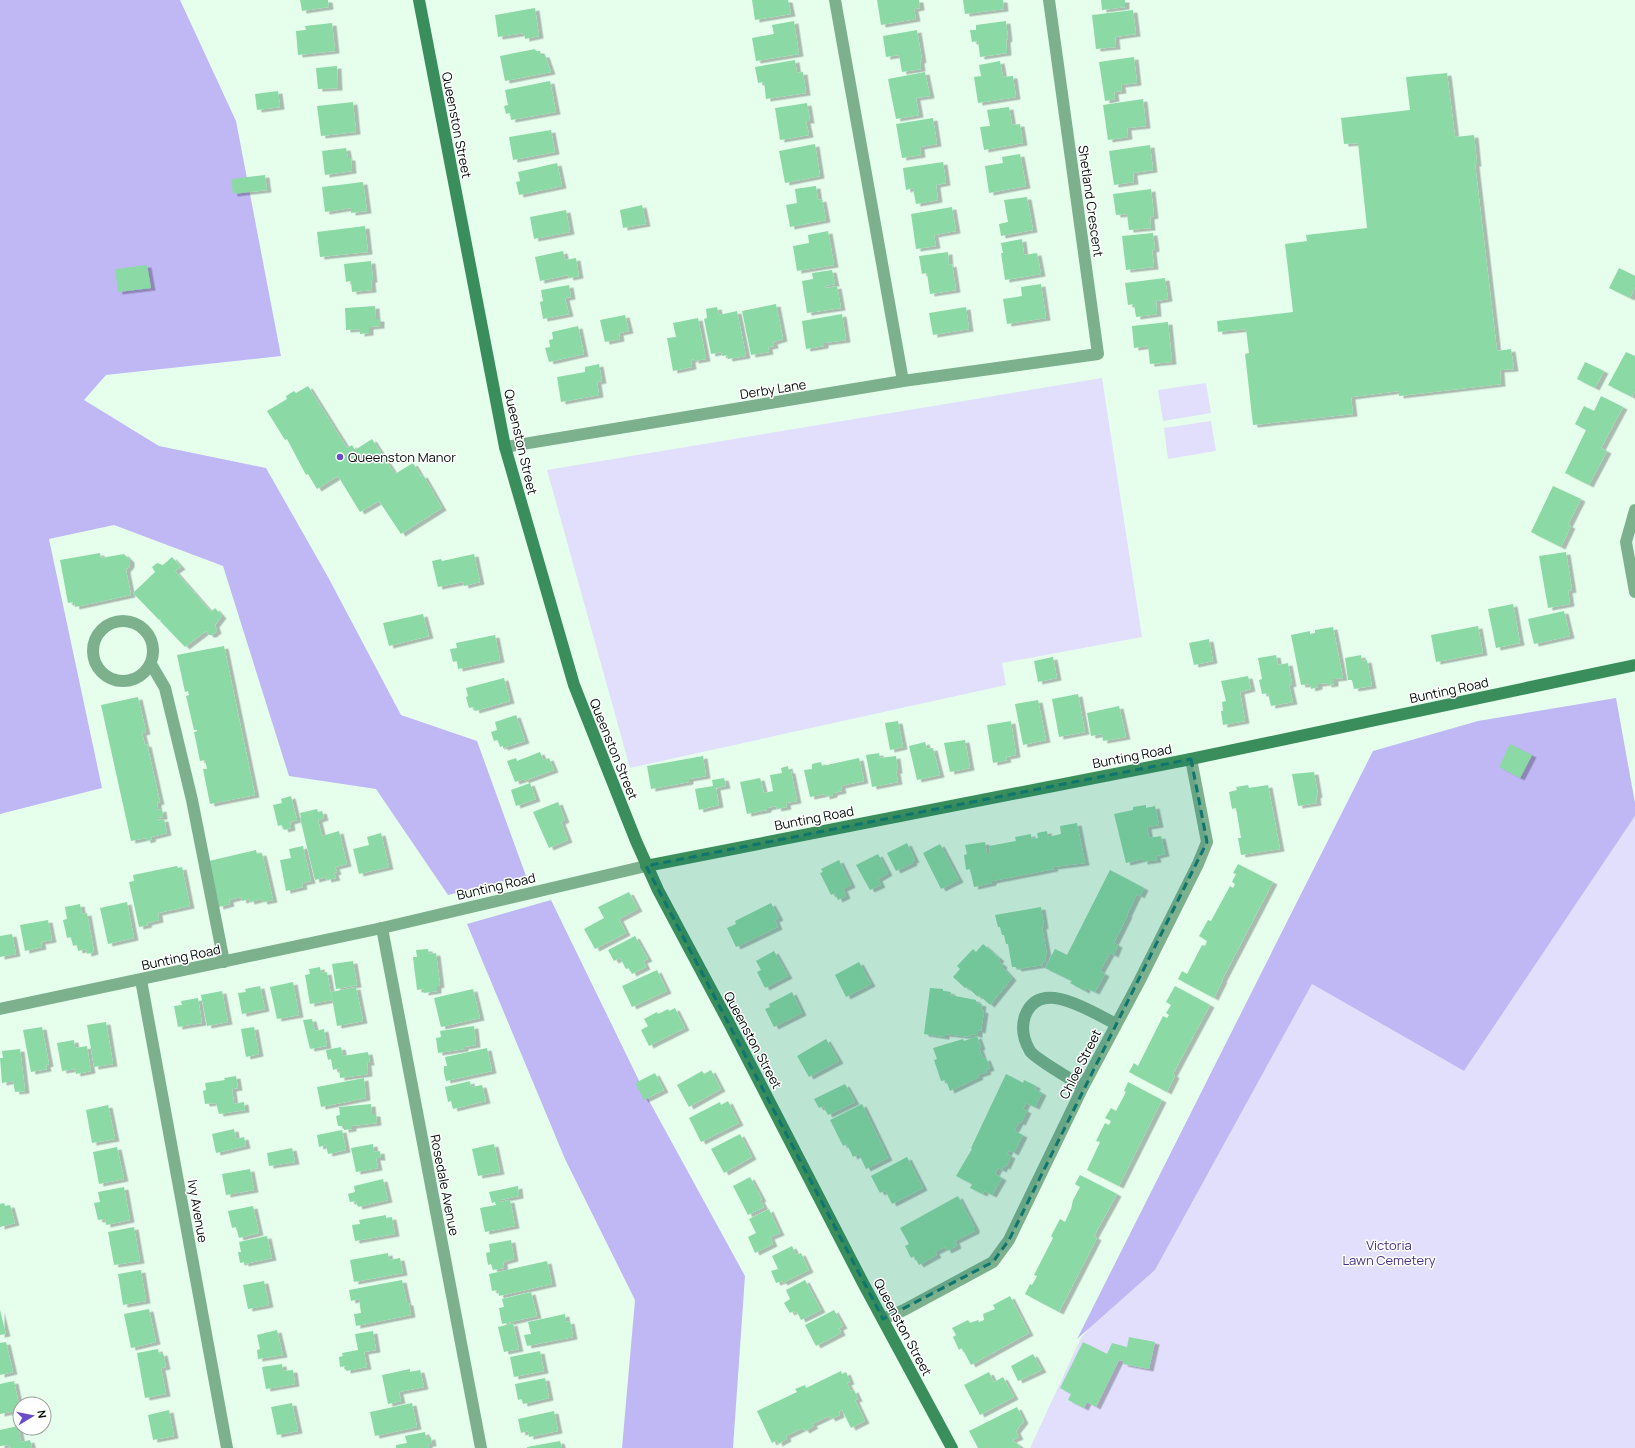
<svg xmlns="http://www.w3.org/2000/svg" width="1635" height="1448" font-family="Manrope,sans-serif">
<defs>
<filter id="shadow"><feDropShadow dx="4.5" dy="2.5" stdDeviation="0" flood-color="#0004"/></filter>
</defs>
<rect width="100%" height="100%" fill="#e6ffed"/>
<path fill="#e1dffb" d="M1102,378L1142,637L1002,663L1006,685L630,768L547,470Z
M1206,383L1211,413L1163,421L1158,390Z
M1211,421L1216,451L1168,459L1164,428Z
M1635,816V1448H1030L1081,1338L1093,1324L1155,1270L1312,984L1464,1071Z"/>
<path fill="#c0b8f5" d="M0,0H180L236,121L281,356L106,375L84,400L159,446L266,468L328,577L401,715L477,741L526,876L448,895L376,789L289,776L223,566L114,525L49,539L102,788L0,814Z
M1616,698L1635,803V816L1464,1071L1312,984L1155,1270L1077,1339L1373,751L1478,721Z
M551,900L647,1097L745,1276L733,1448H622L635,1300L565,1159L467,924Z"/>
<path fill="#8bdaa6" filter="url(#shadow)" d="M300,0H328L329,7L302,11Z
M752,0H788L791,14L755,20Z
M877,0H919L920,8L914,9L916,19L881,25Z
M963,0H1003L1004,9L965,14Z
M1101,0H1125V7L1102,10Z
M535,8L539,36L525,39L524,33L498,37L495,15Z
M1133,10L1136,34L1115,37L1116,47L1096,49L1092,15Z
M794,21L799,54L756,61L752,38L774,34L772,25Z
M1006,21L1008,39L1006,40L1007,53L980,57L978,41L972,42L970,30H976V25Z
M332,23L335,51L298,55L296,31L306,30L305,26Z
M917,30L922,60L920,61L921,69L902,72L899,55L886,57L883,36Z
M535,49L536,51H540L541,55H545L551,72L505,81L500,56Z
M1134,57L1137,83L1121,85L1122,91L1114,92L1115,99L1105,101L1099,62Z
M795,60L797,73L803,72L806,93L766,99L764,82L758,83L755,67Z
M1000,61L1003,77L1013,76L1016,97L978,103L974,77L981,76L979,65Z
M337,66L338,88L318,89L316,68Z
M925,72L930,96L916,98L919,115L896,119L888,79Z
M1447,73L1455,137L1474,135L1477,164H1475L1497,351L1511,349L1514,369L1500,370L1501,384L1399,396V391L1351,397L1353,414L1253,425L1245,354L1249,353L1246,329L1218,332L1217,321L1293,312L1285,244L1307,241L1306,235L1367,228L1358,143L1344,144L1341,118L1410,110L1406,77Z
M550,81L556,112L511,120L510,113L506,114L504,106L508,105L505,90Z
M278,91L280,107L257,110L255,94Z
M1143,99L1146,126L1127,128L1128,137L1108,140L1103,105Z
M353,102L356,132L321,136L317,106Z
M807,103L810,121H806L809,135L780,140L775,108Z
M1009,107L1012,125L1020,124L1023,143L984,150L980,127L990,126L987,110Z
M933,118L937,144L920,147L921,155L902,158L896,124Z
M551,130L555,152L513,160L509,137Z
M815,144L820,176L785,183L779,151Z
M1150,145L1153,170L1133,173L1134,182L1114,185L1109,151Z
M346,148L348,158H351L352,171L325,175L322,151Z
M1020,154L1026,186L989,193L985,166L1003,163L1002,157Z
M943,162L946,183L936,185L938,200L916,204L913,188L906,190L903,168Z
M557,163L562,186L519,195L516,182L520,181L518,172Z
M265,175L267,190L233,194L231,179Z
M363,182L367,211L351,213V208L325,212L322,187Z
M816,186L818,200L822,199L826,220L790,227L786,205L797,203L795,189Z
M1151,189L1154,216L1150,217L1151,228L1129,230L1127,214L1116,215L1113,194Z
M1027,197L1033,230L1001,236L999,224L1008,222L1004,200Z
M642,205L646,224L623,228L620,210Z
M952,207L956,231L934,235L936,246L916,249L911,214Z
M566,210L570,232L534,239L530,217Z
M365,226L368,252L320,257L317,232Z
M828,231L834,265L797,271L793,246L809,243L808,235Z
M1153,233L1155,249L1152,250L1154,267L1126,270L1122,236Z
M1022,239L1024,255L1037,253L1041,274L1005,280L1001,253H1003L1001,243Z
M563,251L565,260L576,258L579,276L569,278L568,275L540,281L535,257Z
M948,252L949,265L952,264L956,290L930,294L927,273L922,274L919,256Z
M371,261L373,280H371L372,290L352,292L351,281L346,282L344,264Z
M147,265L151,288L118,292L115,269Z
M1619,268L1635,276V287L1630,298L1609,288Z
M832,270L835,284L825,286L826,288L837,286L841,308L807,313L802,281L813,279L812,273Z
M1165,278L1168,299L1156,301L1157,314L1136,317L1134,304L1128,305L1125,283Z
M1041,284L1046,318L1007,324L1003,299L1022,296L1021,287Z
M569,285L571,297L565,298L569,314L543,319L540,302L543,301L541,290Z
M776,304L783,339L773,342L774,346L768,347L769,352L751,355L742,311Z
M375,306L376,319H380V326L369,327V333L360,334V329L346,330L345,308Z
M717,307L719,315L737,311L746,356L728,359L727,355L722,356L721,352L711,354L704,319L707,318L706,309Z
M966,307L969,329L933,335L929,313Z
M842,314L846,340L824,343V346L806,349L802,321Z
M625,315L629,331L619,333L620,339L605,342L600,320Z
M698,318L706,359L694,361V359L691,360L692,367L673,371L667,338L676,337L673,323Z
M1168,322L1172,362L1150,364L1148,346L1134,348L1132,326Z
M578,326L584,354L549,362L545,348L550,347L549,340L553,339L552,332Z
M1626,352L1635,356V391L1632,397L1608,385Z
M1585,362L1604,371L1595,388L1577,379Z
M599,364L602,381L597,382L599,395L561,402L557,377L585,372V367Z
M308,386L347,448L352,445L355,450L372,439L395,474L413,463L421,476L423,475L442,508L401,534L379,501L360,512L338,476L317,489L308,474L306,475L287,439L285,440L267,411L287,399L286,396L294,391L296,393Z
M1601,396L1623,407L1601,448L1607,451L1589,485L1565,473L1586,430L1575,424L1584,406L1594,411Z
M1553,486L1581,499L1568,525L1571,526L1561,547L1531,532Z
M1566,552L1572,590L1568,591L1570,604L1548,608L1539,556Z
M100,553L101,558L124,554L130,560V565L126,570L131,595L75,607L74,602L68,603L60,560Z
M474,554L480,582L464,586L463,582L438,587L432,561L441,559L442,561Z
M172,557L181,567L175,571L211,612L215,608L222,616L215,625L217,631L212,635H209L206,631L185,647L160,621L161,619L159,620L133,593L155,572L152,567L157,563L163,565Z
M1513,604L1520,643L1496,648L1488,609Z
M1564,611L1570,636L1534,644L1528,619Z
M423,614L429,636L389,646L383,623Z
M1478,626L1483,653L1436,662L1431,635Z
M1333,627L1343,678L1334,679V684L1327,685V683L1318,684V687L1311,689L1310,684L1301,685L1291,635L1310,631V634L1315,633V630Z
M495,635L500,660L458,669L457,661L453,662L450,649L457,648L456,643Z
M1209,639L1213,661L1194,665L1189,643Z
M224,646L255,795L210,804L203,769H207L205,760L200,761L194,732L197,731V730H194L186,696L189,695L188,691L185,692L177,655Z
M1276,655L1278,665L1288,663L1292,684L1289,685L1293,702L1271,706L1268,693L1262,694L1259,680L1262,679L1258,658Z
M1361,655L1362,661L1367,660L1372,686L1354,689L1352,680H1348L1345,658Z
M1053,657L1057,678L1038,682L1034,661Z
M1248,676L1251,689L1240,692L1245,721L1223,725L1221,711H1223L1222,702L1226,701L1221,681Z
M504,678L510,701L475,711L474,707L469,708L466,697L468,696L466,688Z
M1078,694L1085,732L1059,737L1052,699Z
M138,697L146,732L142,733L145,745L147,744L160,802L157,803L158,810L162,809L163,817L157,818V820L164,819L167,833L151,837L152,839L146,841V838L131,841L101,705Z
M1038,700L1046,740L1023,745L1015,704Z
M1119,706L1126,737L1103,741L1102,734L1091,736L1087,713Z
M516,715L525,741L503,748V746L500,747L498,740L494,741L491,732L497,730L495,722Z
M898,721L903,747L890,750L885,723Z
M1011,721L1016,755L1006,757L1007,760L993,763L987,725Z
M965,740L970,768L950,772L944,743Z
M925,742L927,749L933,748L940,775L917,780L909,746Z
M1510,744L1532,755L1520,778L1499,767Z
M540,752L543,760L549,758L554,770L524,781V779L515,782L507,761L516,758L517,761Z
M879,753L880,758L896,756L898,771H896L898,782L872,787L866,755Z
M703,756L706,776L689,779V782L651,789L647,766Z
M859,758L864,781L841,786L842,791L833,793V795L825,797V794L810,797L804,770L812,769V764L821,762L822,766Z
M788,766L789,771H791L797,801L786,803L787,807L777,809L776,806L767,808V810L747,814L740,782L760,778L764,793L773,791L770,775L782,773L781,768Z
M1314,772L1318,795L1316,796L1317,803L1298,806L1292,774Z
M724,778L726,786L716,788L719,805L699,810L695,789L713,786L712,780Z
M530,783L536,799L516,806L511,790Z
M1248,785L1249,788L1268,785L1280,849L1241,855L1238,838H1241L1236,808L1232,809L1229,792L1237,790L1236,787Z
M291,796L297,820L290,822L291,828L284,830L282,825L278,826L273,805L282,803L281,799Z
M558,802L565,820L561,822L568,840L549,848L533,812Z
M1146,805V808L1155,806L1159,825L1147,827L1149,838L1161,836L1165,854L1156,856L1157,860L1143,862V859L1126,863L1114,814L1133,810V807Z
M317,809L318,812L322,811L324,818L318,820L322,836L339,831L347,864L335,867L337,872L334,873L336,878L327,880L326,877L315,880L300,818H301L300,813Z
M1077,823L1085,863L1053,867L1054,869L992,881V883L974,887L970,869L966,870L964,855L967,854L965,845L985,842L987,854H990L989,846L1016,841L1015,837L1031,834V839L1038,838L1037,833L1047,831L1048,837L1061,834L1060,826Z
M381,833L389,867L359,874L353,849L369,845L367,837Z
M907,843L915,860L912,861L913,863L896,871L887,853Z
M940,844L959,880L941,889L923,853Z
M303,846L311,881L302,883L303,887L286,891L280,860L291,858L289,849Z
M256,850L257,854L262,853L273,900L263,902L262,899L250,902L249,899L242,901L241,897L229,900L230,904L219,907L209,861Z
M878,854L888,873L878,879L881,885L870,890L856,865Z
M839,860L851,885L843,889L846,896L838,900L835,893L831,895L820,873L823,872L821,869Z
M1238,864L1273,882L1222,980H1223L1214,998L1178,979L1182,971L1187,974L1202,945L1205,946L1207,941L1199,936L1208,920L1211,921L1230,886L1233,888L1235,884L1232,882L1236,874L1233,873Z
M177,866L178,868L182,867L190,906L158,913L159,920L147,923L148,925L139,927L129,882L134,881L133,875Z
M1110,870L1144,888L1140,896L1137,894L1127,915H1128L1114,943L1118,945L1114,955L1110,953L1100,971L1105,974L1095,992L1086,988L1085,991L1070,983L1072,981L1045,968L1055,949L1067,955Z
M629,892L638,909L619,919L626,933L595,949L584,929L604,918L598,907Z
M127,902L134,938L108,944L100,908Z
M771,903L779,918L775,920L778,927L736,947L727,928L736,924L735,921Z
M80,904L82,914L87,913L94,952L87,954L86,949L78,951L77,945L73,946L71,937L67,938L63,920L67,919L65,907Z
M1041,907L1044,926L1042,927L1047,955H1045L1046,961L1042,962L1043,965L1017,969L1016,967H1012L1008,944H1006L1004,935H1002L1000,927H998L995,915Z
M48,920L52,940L41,942L42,947L25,951L20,925Z
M12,934L16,954L0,957V936Z
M635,936L648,959L643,961L646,967L632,974L629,968L626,969L620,958L614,961L608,950Z
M983,944L1000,959L998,961L1003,965L1002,967L1012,978L990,1005L979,995L978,997L967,987L965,988L953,977L960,969L957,966L973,949L976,952Z
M428,949L429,954L436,953L440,985L437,986V991L424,993V989L417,990L413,957H417L416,950Z
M774,951L788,976L765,988L757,972L761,970L756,961Z
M353,961L357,985L336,989L332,964Z
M859,962L871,984L846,997L835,975Z
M320,967L321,973L327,972L332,1000L310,1004L305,975L310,974L309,969Z
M657,970L667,991L632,1007L622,986Z
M293,982L299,1015L277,1019L270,987Z
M260,986L265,1009L242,1014L238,993L246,992L245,989Z
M1175,986L1210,1005L1173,1074L1175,1076L1167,1092L1129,1072L1134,1063L1138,1066L1163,1016L1167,1018L1169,1015L1166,1013L1171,1005L1166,1002Z
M356,987L363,1021L337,1026L331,992Z
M930,988L943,989V991L951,992L950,995L976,1000V1003L982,1004L981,1010L984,1011L981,1031L978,1030V1035L972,1034V1037L945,1034V1037L924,1034Z
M473,989L480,1018L441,1027L434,998Z
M222,991L228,1022L207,1026L201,995Z
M792,992L802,1013L774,1027L765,1009L770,1007L769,1004Z
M198,998L202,1023L178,1027L174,1006L182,1005L181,1001Z
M675,1008L685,1028L649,1046L641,1030L648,1026L644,1019L657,1012L658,1014L668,1009L669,1011Z
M312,1019L315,1031L324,1029L327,1046L310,1049L303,1020Z
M106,1022L113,1064L94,1067L87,1025Z
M474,1026L476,1045L464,1047V1049L438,1053L436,1038L441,1037L440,1031Z
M42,1027L49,1064L46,1065L47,1069L31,1072L23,1030Z
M254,1027L259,1054L246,1057L241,1029Z
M977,1036L981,1047L979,1048L983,1059L986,1058L990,1068L986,1070L987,1072L978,1075L979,1077L950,1091L946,1080L941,1081L934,1060L937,1059L933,1048L963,1039L964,1041Z
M826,1039L839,1061L809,1077L797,1056Z
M74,1040L75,1048L87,1046L91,1071L76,1074L75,1069L62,1071L57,1043Z
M341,1047L343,1056L368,1052L370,1063H367L368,1074L340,1078L339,1068L333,1070L331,1059L328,1060L326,1050Z
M487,1048L492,1071L446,1081L444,1073V1066H447L445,1057Z
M20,1049L25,1091L15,1092L13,1081L2,1083L0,1058H3L2,1051Z
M711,1070L721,1089L689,1107L677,1085L702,1071L704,1074Z
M655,1073L664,1090L644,1100L635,1083Z
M1006,1074L1023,1083L1024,1080L1036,1086L1035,1089L1042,1093L1035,1107L1026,1103L1023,1109L1027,1111L1021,1123L1019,1122L1014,1131L1023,1135L1014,1153L1009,1150L1007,1154L1011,1156L1006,1167L1004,1166L1002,1170L998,1168L995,1174L1002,1178L992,1195L984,1191L983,1194L970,1188L972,1184L956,1176L972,1149L971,1148Z
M236,1076L238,1088L232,1089L234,1104L244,1102L245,1110L219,1114L216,1103L205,1104L203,1091L206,1090L205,1083L225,1080L224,1078Z
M364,1078L366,1098L321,1107L317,1087Z
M470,1081L471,1087L482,1085L486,1101L453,1109L451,1101L448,1102L445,1087Z
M1128,1082L1162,1100L1119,1186L1087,1170L1100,1142L1096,1141L1105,1123L1109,1125L1111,1121L1105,1118L1111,1108L1116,1111L1126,1092L1124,1091Z
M845,1084L855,1102L828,1115L823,1106L819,1108L814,1099Z
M728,1101L739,1123L701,1142L689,1118L720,1102L721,1105Z
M371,1104L372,1114H376L377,1123L352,1126V1129L344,1130V1126H338L336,1116L340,1115L339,1107Z
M862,1104L888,1158L866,1169L859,1154L853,1157L847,1144L843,1146L830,1120Z
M108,1105L115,1139L92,1143L86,1110Z
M234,1129L236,1139L244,1137L246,1146L216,1153L212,1134Z
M342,1130L346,1150L328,1154L326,1145L319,1147L317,1135Z
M740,1134L752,1157L724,1173L711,1149Z
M373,1144L374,1152L380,1151L381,1158H376L378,1168L356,1172L351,1148Z
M494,1144L500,1172L478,1176L472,1149Z
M117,1147L124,1179L99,1184L93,1152Z
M292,1148L295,1162L269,1166L267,1153Z
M907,1157L923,1188L892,1204L885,1190L880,1193L871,1176Z
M250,1169L254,1190L226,1195L222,1174Z
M1080,1175L1117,1194L1094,1236L1097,1238L1059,1312L1025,1294L1030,1284L1032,1285L1037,1276L1034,1275L1053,1238L1051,1236L1060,1219L1065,1222L1071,1209L1073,1200L1080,1187L1075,1184Z
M750,1177L762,1199L760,1200L764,1207L748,1215L733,1186Z
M383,1179L388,1200L358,1207L356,1201L350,1202L348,1194L355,1192L354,1186Z
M518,1186L519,1196L500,1200V1202L510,1200L515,1226L485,1232L480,1208L496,1205L495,1202L492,1203L489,1192Z
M124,1187L130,1220L106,1225L105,1219L98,1220L94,1203L100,1202L98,1192Z
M958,1196L975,1228V1231L955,1241L957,1246L947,1251L945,1247L935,1252L937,1255L919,1265L914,1256L911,1258L905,1246L909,1244L900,1228Z
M4,1203L5,1206L10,1205L15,1223L0,1227V1204Z
M253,1206L259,1233L239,1238L236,1227L232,1228L228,1211Z
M769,1209L780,1233L770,1237L773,1244L755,1253L748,1237L756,1233L749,1219Z
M386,1215V1218L392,1217L395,1234L355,1241L352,1225L360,1224L359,1220Z
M134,1227L140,1261L114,1265L108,1232Z
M267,1236L272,1258L244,1264V1262L240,1263L238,1252H241L239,1242Z
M511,1240L514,1259L503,1262L504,1268L493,1270L491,1264L488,1265L486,1253L490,1252L489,1244Z
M792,1246L796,1255L801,1253L809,1270L783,1283L782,1281L776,1283L771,1271L778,1269L772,1256Z
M388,1253L389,1260L400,1258L403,1273L354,1282L350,1260Z
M547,1261L552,1284L499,1296L498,1290L492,1291L489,1274Z
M141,1270L146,1301L123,1305L118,1274Z
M402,1280L407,1303H409L411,1315L356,1326L354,1314L361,1313L359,1299L351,1301L349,1290Z
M805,1280L821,1310L801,1320L797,1312L795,1313L794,1311L790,1313L784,1303L790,1299L786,1290Z
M264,1281L269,1305L248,1309L243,1285Z
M531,1292L537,1316L502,1324L499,1308L504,1307L502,1299Z
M1010,1296L1029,1333L971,1365L962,1348L959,1350L953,1337L956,1335L952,1328L968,1320L970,1323L978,1320L979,1322L984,1320L983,1314L995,1309L993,1305Z
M149,1309L156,1342L131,1348L124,1314Z
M0,1310L6,1334L0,1335Z
M834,1310L843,1326L839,1328L841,1333L816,1346L805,1325Z
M565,1314L566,1322L570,1321L573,1337L527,1346L524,1335L531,1334L528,1322Z
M513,1323L519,1349L504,1352L498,1327Z
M277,1330L283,1355L258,1359L257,1350L260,1349L257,1335Z
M373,1331L376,1350L364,1352L367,1367L346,1371V1366L340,1367L339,1357L343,1356L342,1353L358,1350L355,1334Z
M1129,1337L1155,1342L1149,1369L1123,1364L1124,1361L1119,1360L1096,1407L1087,1402L1084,1408L1068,1400L1071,1394L1060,1388L1083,1342L1107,1354L1112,1343L1127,1347Z
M6,1342L13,1372L0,1375V1343Z
M158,1349L159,1354L163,1353L166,1367L161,1368L166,1394L145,1398L137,1353Z
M540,1351L544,1371L514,1377L510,1357Z
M1033,1354L1042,1370L1018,1381L1011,1366Z
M282,1364L283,1371L293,1370L295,1384L266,1389L262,1367Z
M410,1369V1372L420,1370L424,1387L399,1392L401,1401L388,1404L382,1375Z
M841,1371L842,1374L846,1372L850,1382L847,1383L851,1391L854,1390L858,1399L855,1400L865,1421L851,1428L842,1410L839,1411L840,1415L831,1419L829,1416L812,1424L814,1426L805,1431L803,1428L786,1436L787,1439L778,1444L777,1440L772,1443L757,1411L797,1392L795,1389L805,1385L806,1388Z
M989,1372L994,1382L1003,1377L1014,1397L980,1415L964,1385Z
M545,1378L549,1398L523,1404L522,1399L518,1400L515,1384Z
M14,1381L20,1410L0,1414V1384Z
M292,1403L298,1431L277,1435L271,1407Z
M412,1403L417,1427L375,1436L370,1412Z
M1017,1407L1024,1421L1016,1431L1019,1437L1012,1440L1020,1446L1019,1448H978L969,1431Z
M169,1410L174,1436L153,1440L148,1415Z
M554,1411L558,1431L529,1437L528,1431L521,1433L518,1419Z
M18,1426L21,1442L30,1440L32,1448H10L9,1445L0,1446V1430Z
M425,1432L426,1438L431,1437L432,1444H428L429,1448H396V1445L407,1443L405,1436Z
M560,1441L562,1448H527V1447Z"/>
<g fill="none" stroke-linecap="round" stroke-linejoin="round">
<path stroke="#7db18e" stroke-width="12" d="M835,0L903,381
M505,447L903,381L1098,354L1049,0
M1635,510L1626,542L1635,592
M93 651a30 30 0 1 1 60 0a30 30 0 1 1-60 0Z
M151,664L165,688L192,800L224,962
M382,928L481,1448
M141,980L227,1448
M1083,1087C1073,1080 1035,1059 1030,1051C1023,1039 1021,1028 1025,1016C1040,976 1093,1013 1116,1024
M883,1319L904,1310L993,1262L1009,1240L1083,1087L1139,982L1198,864L1207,842L1191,759"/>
<path stroke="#7db18e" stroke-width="12" d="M0,1009L382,928L646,866"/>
<path stroke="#398e5c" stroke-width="12" d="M419,0L505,447L574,685L636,841L658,890L729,1023L863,1283L952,1448
M646,866L1191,759L1635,665"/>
</g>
<path fill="#0f766e" fill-opacity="0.2" stroke="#0f766e" stroke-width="3" stroke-dasharray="8 5" stroke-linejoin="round" d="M1191,759L1207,842L1009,1240L993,1262L883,1319L646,866Z"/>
<circle fill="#6a4dc6" stroke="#fff" stroke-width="1.5" cx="340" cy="457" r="4"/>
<g text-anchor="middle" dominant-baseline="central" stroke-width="3" stroke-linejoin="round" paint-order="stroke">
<g font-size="13" fill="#050e08" stroke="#fff">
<text transform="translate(457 125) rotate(79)">Queenston Street</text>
<text transform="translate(1091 201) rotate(82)">Shetland Crescent</text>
<text transform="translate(773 389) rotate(-9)">Derby Lane</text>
<text transform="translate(521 442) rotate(77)">Queenston Street</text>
<text transform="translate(1449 690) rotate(-12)">Bunting Road</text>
<text transform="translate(614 749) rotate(68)">Queenston Street</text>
<text transform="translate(1132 756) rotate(-11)">Bunting Road</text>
<text transform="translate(814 818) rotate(-11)">Bunting Road</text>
<text transform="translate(496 886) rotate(-13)">Bunting Road</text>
<text transform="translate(181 957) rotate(-12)">Bunting Road</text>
<text transform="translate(753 1040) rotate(62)">Queenston Street</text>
<text transform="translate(1080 1064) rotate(-63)">Chloe Street</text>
<text transform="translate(445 1185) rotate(79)">Rosedale Avenue</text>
<text transform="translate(198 1211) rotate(80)">Ivy Avenue</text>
<text transform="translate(903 1327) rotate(62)">Queenston Street</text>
</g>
<g font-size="13" fill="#050e08" stroke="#fff" text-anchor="start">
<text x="348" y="457">Queenston Manor</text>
</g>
<g font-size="13" fill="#463187" stroke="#fff">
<text x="1389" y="1245">Victoria<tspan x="1389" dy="15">Lawn Cemetery</tspan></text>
</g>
</g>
<g transform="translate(32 1416) rotate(80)"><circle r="19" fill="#ffffff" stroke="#9b9f9c"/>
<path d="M0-3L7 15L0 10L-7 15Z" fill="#6a4dc6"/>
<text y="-6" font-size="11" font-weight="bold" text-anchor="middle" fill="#050e08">N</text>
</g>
</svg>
